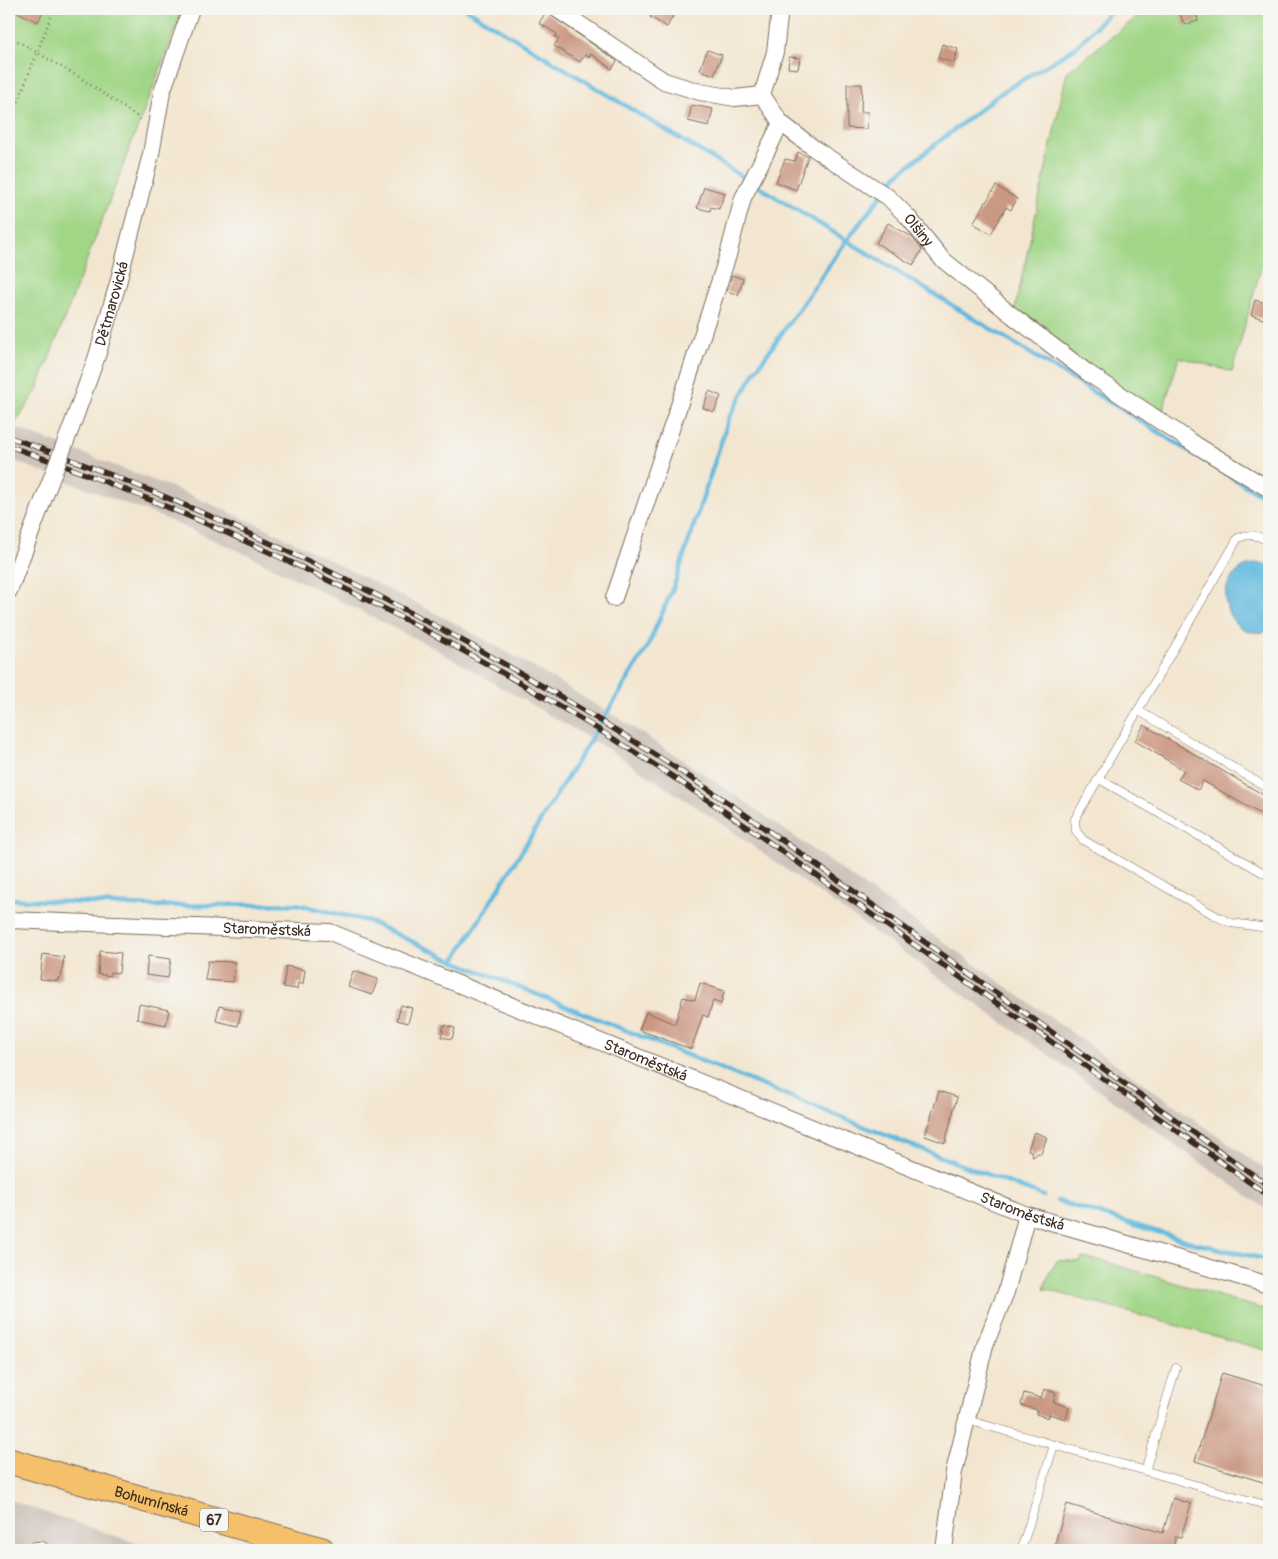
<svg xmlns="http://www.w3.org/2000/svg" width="1278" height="1559" font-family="Pangolin,sans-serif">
<rect width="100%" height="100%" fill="#f6f6f2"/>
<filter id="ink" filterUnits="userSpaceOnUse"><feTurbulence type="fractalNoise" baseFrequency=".02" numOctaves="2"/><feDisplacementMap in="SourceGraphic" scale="10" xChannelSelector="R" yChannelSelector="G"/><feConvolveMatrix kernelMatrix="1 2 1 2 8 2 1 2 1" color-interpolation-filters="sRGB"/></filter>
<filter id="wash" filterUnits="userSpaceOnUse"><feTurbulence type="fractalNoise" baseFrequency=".0096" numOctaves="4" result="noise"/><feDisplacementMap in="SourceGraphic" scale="20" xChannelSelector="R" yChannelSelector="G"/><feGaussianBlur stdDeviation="1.12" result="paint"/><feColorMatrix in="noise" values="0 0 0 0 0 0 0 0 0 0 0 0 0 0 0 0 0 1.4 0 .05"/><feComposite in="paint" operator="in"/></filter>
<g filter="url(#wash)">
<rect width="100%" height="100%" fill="#f3e6d0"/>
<path fill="#ccc2b9" d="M9,425L176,489L264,527L447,619L530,665L623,721L734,794L1269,1172V1211L716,820L606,748L432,647L250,556L164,518L9,459Z
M9,1500L136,1543L160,1550H9Z"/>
<path fill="#a1d687" stroke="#6e8052" d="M9,9H183L37,390L13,427L9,425Z
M1173,9H1269V239L1232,372L1179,357L1161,417L1014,313L1067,72L1137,17Z
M1082,1258L1100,1260L1269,1311V1351L1044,1289L1049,1273L1058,1260L1080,1262Z"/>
<path fill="#61b9de" stroke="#4e727e" d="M1261,563L1269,565V631C1220,644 1206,567 1261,563Z"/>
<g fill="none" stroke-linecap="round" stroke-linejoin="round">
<path stroke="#61b9de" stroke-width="4.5" d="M466,9L748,180
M755,184L1269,500
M9,899L152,906L296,904L368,921L454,961L905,1143L1043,1196
M454,961L647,648L675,583L729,418L756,370L847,240L898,174L998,95L1075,48L1109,13L1129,9
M1057,1201L1194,1243L1269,1260"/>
</g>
<g id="blocks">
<path fill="#cb9883" d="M11,9H44L38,22Z
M655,9H677L667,27L650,17Z
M1196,9L1198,21L1184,25L1180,13Z
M546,12L617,61L612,69L591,54L589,57L585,55L580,62L554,46L559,39L555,37L557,34L539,23Z
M942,44L958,49L954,63L938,58Z
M707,50L722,55L714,75L700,70Z
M789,57L800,58L798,69L788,68Z
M847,84H862L861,112H868L867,129L847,128Z
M692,105L713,109L709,126L688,121Z
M798,152L808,157L796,190L776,182L785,159L795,161Z
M996,186L1017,199L1011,210L1006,207L991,234L973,223Z
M704,187L725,193L719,209L711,207L710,211L697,208Z
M888,223L912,237L922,250L913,265L876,243Z
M732,275L743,279L738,295L727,291Z
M1255,300L1269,304V321L1251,315Z
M709,391L721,396L714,412L703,408Z
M1144,725L1269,798V819L1203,781L1198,790L1178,779L1184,770L1135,741Z
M100,951L121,953L119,973L110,972V976L98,974Z
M43,954L64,957L61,978H58V981L40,979Z
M148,956L171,959L168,978L146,975Z
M208,961L235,962L233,982L205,980Z
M286,966L305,970L303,984L298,983L297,989L283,987Z
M353,971L378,979L372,995L348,987Z
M700,983L724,991L721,1004L713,1001L708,1017L703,1015L691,1049L639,1030L646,1012L675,1024L683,997L695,1000Z
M139,1004L169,1010L166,1025L137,1019Z
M401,1005L412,1008L408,1023L397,1020Z
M219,1006L241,1011L238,1026L216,1021Z
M444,1025L455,1028L452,1039L441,1037Z
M939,1091L957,1097L945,1143L925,1136Z
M1034,1132L1047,1137L1041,1154L1038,1153L1033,1157L1031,1151L1028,1150Z
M1222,1373L1269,1387V1484L1195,1461Z
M1044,1389L1056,1393L1053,1402L1069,1407L1066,1419L1049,1414L1048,1418L1036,1414L1037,1410L1021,1405L1024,1393L1041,1398Z
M1173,1498L1191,1504L1181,1537L1176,1536L1172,1550H1053L1067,1504L1163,1533Z"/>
</g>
</g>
<g filter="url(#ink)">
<use href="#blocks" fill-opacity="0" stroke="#7b6c5c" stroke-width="1"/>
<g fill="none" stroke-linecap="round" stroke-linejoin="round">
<g stroke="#7b6c5c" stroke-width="9">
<path id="service" d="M1269,542C1259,535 1250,533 1238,538L1075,819L1076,831L1083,840L1218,917L1231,923L1269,928
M1139,711L1269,789
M1099,779L1269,876
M967,1420L1269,1506
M1145,1471L1176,1368
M1021,1550L1054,1445"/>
</g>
<g stroke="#7b6c5c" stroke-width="18">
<g id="minor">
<path d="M557,9L664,81L700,92L735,98L762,95"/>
<path id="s1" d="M762,95L781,123L815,149L888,197L908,217L942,259L1013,316L1088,373L1196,445L1269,489"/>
<path d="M762,95L775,52L780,9"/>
<path id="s2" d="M71,428L97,356L118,283L151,154L162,92L191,9"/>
<path d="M9,591L47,490"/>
<path d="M614,598L688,379L728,255L743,198L781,123"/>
<path id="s3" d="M9,920L330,932L1027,1215L1269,1285"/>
<path d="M36,1550H41"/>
<path d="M944,1550L954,1472L985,1345L1006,1292L1027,1215"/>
</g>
</g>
<g stroke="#7b6c5c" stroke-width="27">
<g id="primary">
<path id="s4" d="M9,1461L322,1550"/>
</g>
</g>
<path stroke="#7b6c5c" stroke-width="2.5" stroke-dasharray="1 4" stroke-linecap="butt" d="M9,36L82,79L142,120
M9,125L54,9"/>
<use href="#service" stroke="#fff" stroke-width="8"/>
<use href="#minor" stroke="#fff" stroke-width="16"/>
<use href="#primary" stroke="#f4c16b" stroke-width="25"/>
<g stroke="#3b2a1e" stroke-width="5.5">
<path id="rail" d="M9,437C221,511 423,611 614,729C711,788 803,855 895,921C1020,1009 1144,1098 1269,1186
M9,446C221,520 423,621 614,739C702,794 786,854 871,914C1004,1008 1136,1103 1269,1196"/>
</g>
<use href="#rail" stroke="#f6f6f2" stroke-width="4" stroke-dasharray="11" stroke-linecap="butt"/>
<g stroke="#7b6c5c" stroke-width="18" stroke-linecap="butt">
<path id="minor-bridge" d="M47,490L71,428"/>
</g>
<use href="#minor-bridge" stroke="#fff" stroke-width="16"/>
</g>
</g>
<g text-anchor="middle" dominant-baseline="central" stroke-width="4" stroke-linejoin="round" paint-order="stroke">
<rect fill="#f6f6f2" stroke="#73675e" stroke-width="1" x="200" y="1508.5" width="28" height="23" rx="4"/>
<g font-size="14" font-weight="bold" fill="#3b2a1e">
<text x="214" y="1520">67</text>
</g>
<g font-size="15" fill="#3b2a1e" stroke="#f6f6f2">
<text stroke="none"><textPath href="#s1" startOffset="209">Olšiny</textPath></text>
<text stroke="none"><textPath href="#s2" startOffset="131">Dětmarovická</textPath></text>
<text stroke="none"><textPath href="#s3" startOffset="258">Staroměstská</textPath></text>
<text stroke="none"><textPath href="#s3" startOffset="662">Staroměstská</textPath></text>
<text stroke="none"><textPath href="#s3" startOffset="1068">Staroměstská</textPath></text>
<text stroke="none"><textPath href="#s4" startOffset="148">Bohumínská</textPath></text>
</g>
</g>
<rect width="1278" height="1559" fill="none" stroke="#f6f6f2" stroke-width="30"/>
</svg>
